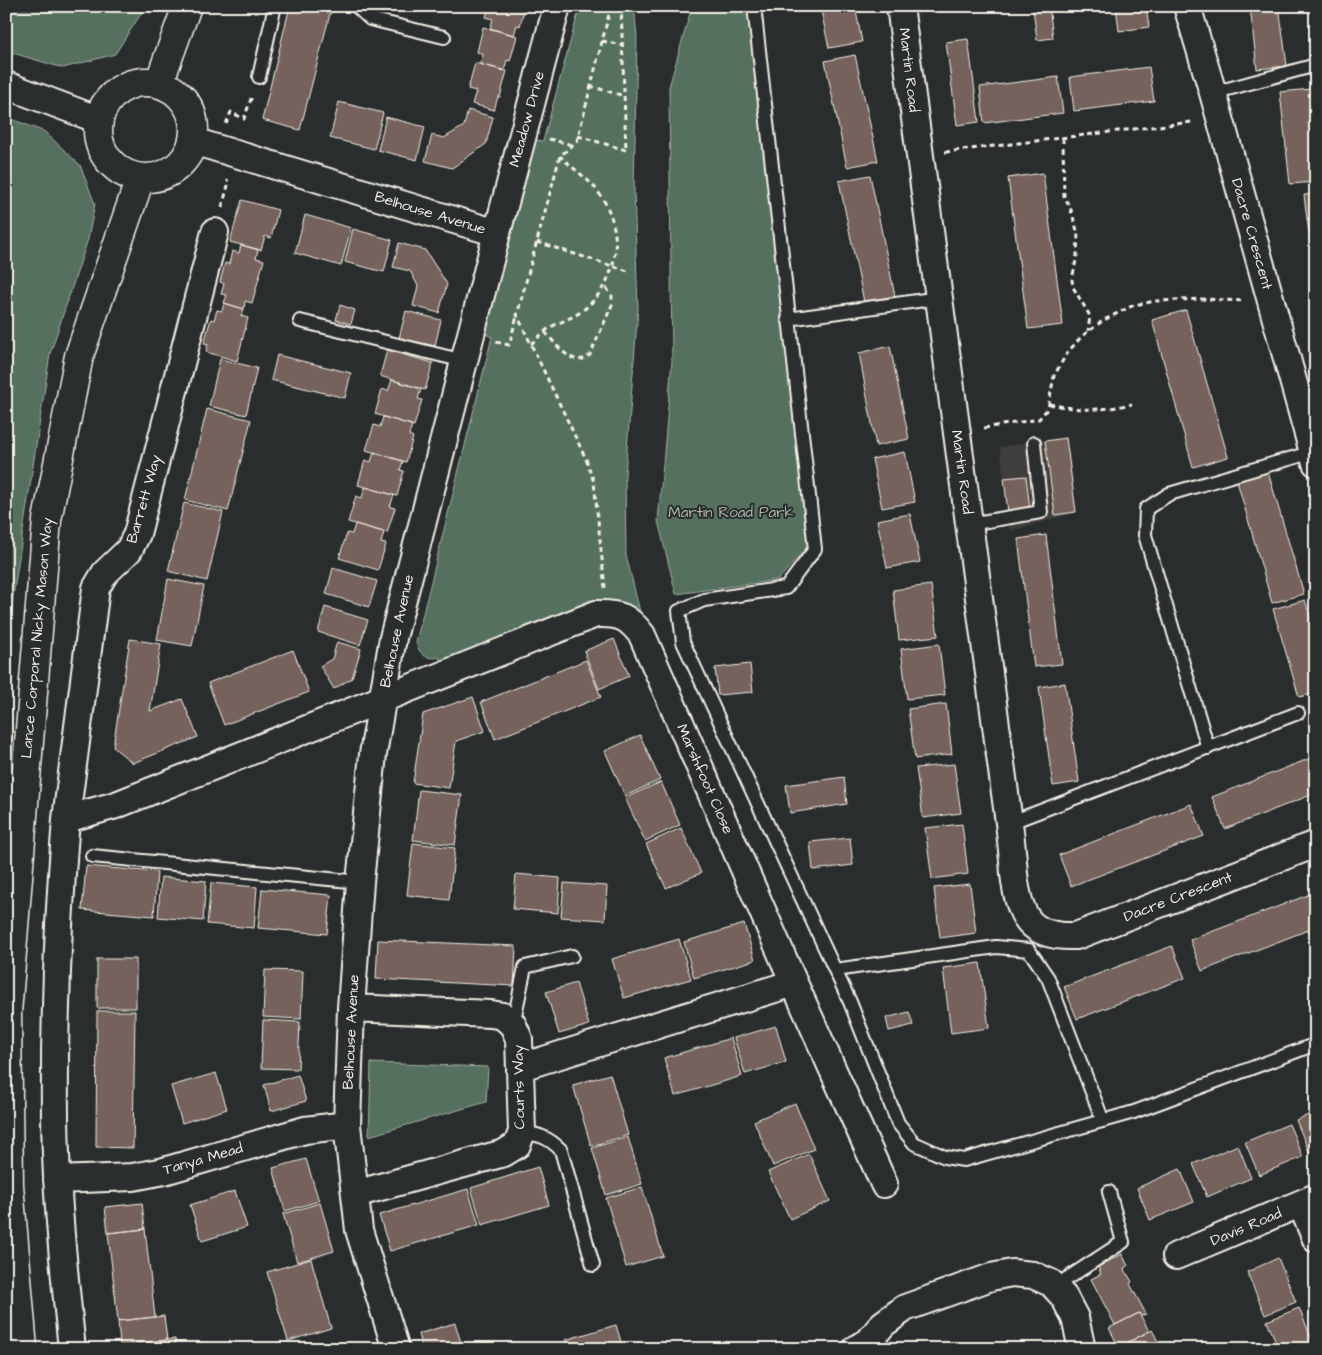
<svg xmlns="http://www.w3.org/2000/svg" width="1322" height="1355" font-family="'Architects Daughter',sans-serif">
<rect width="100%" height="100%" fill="#2a2d2e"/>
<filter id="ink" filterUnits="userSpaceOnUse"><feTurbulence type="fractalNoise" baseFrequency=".02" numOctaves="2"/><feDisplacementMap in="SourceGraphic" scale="10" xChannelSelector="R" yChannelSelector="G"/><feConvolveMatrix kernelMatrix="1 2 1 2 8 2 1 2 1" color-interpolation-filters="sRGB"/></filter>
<g filter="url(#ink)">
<path fill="#403d3c" d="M1067,437L1077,512L1010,531L1000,447Z"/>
<path fill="#54705f" stroke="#a4b0a4" d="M6,6H146L115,54L63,68L6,51Z
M580,6H634L637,37L634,190L638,309L625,475L626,555L640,612L442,665L439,657C426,660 419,654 416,642L492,337L485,334L536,140L543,141Z
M692,6H747L808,546L778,580L676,594L658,521L672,361L669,87Z
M6,117L45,132L80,165L95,204L88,239L50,354L13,597L6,669Z
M371,1063L488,1067L486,1102L369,1136Z"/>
<path fill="#74625c" stroke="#f4f1e8" d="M290,6H315L331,10L300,130L262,120Z
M489,6H525L520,26L517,25L514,35L490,28L493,19L486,17Z
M820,6H855L862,42L829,48Z
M1049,6L1053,38L1037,40L1033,8Z
M1116,6H1146L1149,27L1119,31Z
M1250,6H1279L1287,66L1257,69Z
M483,27L517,36L510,61L507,60L504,71L480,64L483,54L477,52Z
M968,39L979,122L957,125L946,42Z
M855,55L878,161L847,167L825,61Z
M475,63L507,71L500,97H498L494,110L472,104L476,91L468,89Z
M1149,67L1154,101L1074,111L1070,77Z
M1058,77L1063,113L984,123L980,87Z
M1311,89L1316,131V182L1290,184L1280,92Z
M339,102L383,113L374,149L330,138Z
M468,110L493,117L486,144L452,168L425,161L432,135L444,138L464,126Z
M386,117L425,127L417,160L378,150Z
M1043,173L1063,325L1028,329L1008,178Z
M870,175L895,296L864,302L839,181Z
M1316,194V218L1307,219L1304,195Z
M242,200L278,210L271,238L265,236L261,250L230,242Z
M305,215L351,228L341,266L295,253Z
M1316,218V242L1311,243L1307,219Z
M353,229L392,240L384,272L345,262Z
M1316,242V267H1314L1311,243Z
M399,243L425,250L447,284L439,313L413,306L418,286L410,271L393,267Z
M241,245L258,250L256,258L264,260L252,303L245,301L244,309L224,303L227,295L221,294L224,284L220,282L225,263L229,264L232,251L239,253Z
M224,303L244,309L241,316L248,318L237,361L206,352L208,344L204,343L211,319L214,320L217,310L222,311Z
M340,305L355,310L351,324L336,320Z
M1186,310L1228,457L1193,467L1152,320Z
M406,311L441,320L435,346L399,338Z
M890,346L909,439L876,446L859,353Z
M387,350L433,363L425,390L380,376Z
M277,355L351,373L345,398L271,380Z
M220,359L257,368L246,415L209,406Z
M392,380L421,389L418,399L422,400L414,426L375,414L382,389L388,391Z
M207,409L251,420L228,511L185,500Z
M383,417L412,425L409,435L413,437L406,462L366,450L374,425L380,427Z
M1066,438L1076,512L1055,515L1045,441Z
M374,452L403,461L400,470L404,471L397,496L358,485L365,460L371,462Z
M905,452L915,502L882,508L872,459Z
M1268,472L1304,594L1272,603L1237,481Z
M1026,476L1030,509L1008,512L1004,478Z
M365,487L394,495L390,507L395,508L387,533L348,522L356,496L362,498Z
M184,503L223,512L207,581L168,571Z
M910,514L920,562L887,568L877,520Z
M355,524L384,532L381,543L386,544L378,570L339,558L347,533L352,534Z
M1046,535L1062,664L1034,667L1018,539Z
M333,568L377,581L369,607L326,594Z
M168,579L204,586L192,646L157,640Z
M931,585L938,636L899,640L893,590Z
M1305,600L1316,636V693L1299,697L1273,609Z
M325,607L368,620L360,645L318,632Z
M130,639L161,644L150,711L182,699L198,737L133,763L113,747Z
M614,639L629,676L599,689L584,651Z
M337,642L361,649L352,678L334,689L320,666L332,659Z
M939,644L945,695L907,699L901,649Z
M293,650L309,692L224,725L208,683Z
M586,660L601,697L495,739L481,702Z
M750,664L753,692L718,695L715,668Z
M1065,683L1079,782L1053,786L1039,687Z
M473,697L485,731L456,741L449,788L413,783L423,714Z
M946,704L952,754L915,759L908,709Z
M640,735L660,780L625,796L605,751Z
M1316,756V793L1225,829L1212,797Z
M954,764L961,813L923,818L916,768Z
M844,777L847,804L790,813L786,785Z
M661,782L680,825L645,841L625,798Z
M419,790L462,795L455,845L413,840Z
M1191,804L1204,836L1071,886L1059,855Z
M962,824L968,874L932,879L925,828Z
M681,828L701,873L666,888L646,844Z
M850,838L853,865L813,870L810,842Z
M413,843L455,848L449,900L407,895Z
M86,866L157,872L154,916L82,910Z
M516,874L560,878L558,913L513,909Z
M161,877L206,881L203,921L158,917Z
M211,883L257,887L254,928L207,924Z
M564,883L607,886L605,920L561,917Z
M970,884L976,933L940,938L934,888Z
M262,889L331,895L327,934L258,928Z
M1316,892V927L1202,971L1190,940Z
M744,924L755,960L694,978L684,942Z
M679,939L691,979L624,998L612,959Z
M378,940L516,946L514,986L376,979Z
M1172,946L1185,978L1077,1019L1064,987Z
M97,959H136V1008H97Z
M980,963L989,1028L951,1033L943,968Z
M265,970L303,971L301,1019L263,1017Z
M576,983L589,1025L559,1034L546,992Z
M97,1011H135L133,1148L96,1147Z
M909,1012L913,1025L889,1031L886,1018Z
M263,1020L300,1022L298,1069L261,1068Z
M776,1026L786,1062L745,1074L734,1038Z
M731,1038L742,1076L675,1096L664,1058Z
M216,1073L227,1109L182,1123L171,1086Z
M610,1074L628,1135L591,1146L573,1085Z
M298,1075L306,1101L271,1111L264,1085Z
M795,1103L814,1149L773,1166L754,1121Z
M1316,1112V1151L1310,1154L1296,1120Z
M1289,1124L1303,1157L1259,1175L1245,1142Z
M628,1137L642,1184L606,1195L592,1148Z
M1238,1145L1251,1178L1207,1197L1193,1164Z
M809,1154L830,1201L790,1219L768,1172Z
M306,1159L319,1201L285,1211L273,1168Z
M538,1167L549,1205L482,1225L471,1188Z
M1180,1169L1194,1202L1150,1220L1137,1188Z
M642,1187L663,1256L626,1267L606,1198Z
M468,1189L479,1225L390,1251L379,1215Z
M235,1191L247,1227L202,1241L190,1205Z
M142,1203L145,1229L108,1233L105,1207Z
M320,1203L334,1251L297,1262L283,1214Z
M145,1229L155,1317L118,1321L108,1233Z
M1122,1254L1128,1266L1124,1268L1132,1282L1130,1284L1146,1314L1141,1316L1139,1313L1115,1325L1091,1279L1101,1274L1098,1267Z
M1278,1258L1296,1302L1265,1315L1247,1272Z
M311,1259L331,1328L288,1341L267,1272Z
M1299,1308L1316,1349H1279L1267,1321Z
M1139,1313L1149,1331L1119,1347L1109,1328Z
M164,1316L167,1340L120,1345L118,1321Z
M455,1323L463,1349H422L418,1334Z
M616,1325L623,1349H567L565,1340Z
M1152,1330L1162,1349H1131L1132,1348L1129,1342Z
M175,1339L176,1349H130V1344Z"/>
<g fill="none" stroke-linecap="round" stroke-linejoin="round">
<g stroke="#f4f1e8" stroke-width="16">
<path id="lane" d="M356,6L370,19L444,37
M754,6L815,549L786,588L704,600L679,611L683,642L835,970
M259,77L274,10V6
M1213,93L1316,65
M788,319L939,298
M300,321L464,361
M969,524L1041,512L1034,443
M1208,748L1145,535L1146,509L1169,494L1313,452
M1009,823L1298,713
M92,856L360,882
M513,1025L525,967L572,956
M1103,1121L1048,978L1029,950L996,947L835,970L850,1002L898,1123L914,1143L945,1157L964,1160L1134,1112L1316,1044
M522,1132C540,1135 548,1137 561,1150L593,1265
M1054,1287L1123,1242L1109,1192"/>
</g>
<g stroke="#f4f1e8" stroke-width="30">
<path id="street" d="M900,6L1009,823C1011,840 1013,857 1014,874C1019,916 1029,938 1076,936L1316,844
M1187,6L1213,93L1316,463
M6,85L99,120
M193,141L497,233L393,638L373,754L360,882L351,1008L347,1125L359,1230L396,1349
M497,233L557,6
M66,819L96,588L105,573L129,550L137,534L215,232
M351,1008L491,1014L503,1016L513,1025L519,1039L522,1132L517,1145L504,1153L355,1194
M521,1067L794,983
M57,1180L133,1177L164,1171L305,1130L347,1125
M1301,1204L1316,1239
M1176,1256L1316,1197
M72,1349C64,1272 56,1195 55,1118C54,1018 58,918 66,819L116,805L596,614C620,613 628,617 642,635L794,983L884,1184
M856,1349L870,1340L883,1324L905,1308L991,1277L1012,1273L1033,1275L1051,1283L1064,1297L1075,1318L1082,1349"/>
</g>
<g stroke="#f4f1e8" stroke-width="31">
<path id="secondary" d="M98 130a48 48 0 1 1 96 0a48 48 0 1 1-96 0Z
M159,83L187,6
M23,1349L9,1185L7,1013L47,520L79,356L140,179"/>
</g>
<path stroke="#f4f1e8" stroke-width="3" stroke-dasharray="5 4" stroke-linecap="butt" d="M602,41L622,45
M590,86L624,96
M226,124L231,112L244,119L252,96
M578,136L626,150L621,6
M1063,138L1064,196L1071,210L1078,234L1077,255L1072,280L1073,287L1090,316L1088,331
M549,139L572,145
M945,152L1192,122
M222,207L229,182L227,180
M537,242L628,271
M545,332C556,344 573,370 590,355L612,305V296L605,286
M496,342L509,345L517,316
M531,344C537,339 544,331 551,327C565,319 575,318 588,306C621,275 625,226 596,189C586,177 571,167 560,156
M1049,404C1082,411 1099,411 1132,404
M984,428L1039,419L1048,408L1054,376L1067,353L1082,336L1104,320L1134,305L1156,301L1202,299L1245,301
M605,588L594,482L586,459L517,315L560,156L577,141L611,6"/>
<use href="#lane" stroke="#2a2d2e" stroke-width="12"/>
<use href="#street" stroke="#2a2d2e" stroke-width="26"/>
<use href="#secondary" stroke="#2a2d2e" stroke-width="28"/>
</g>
</g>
<g text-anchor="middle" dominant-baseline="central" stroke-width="4" stroke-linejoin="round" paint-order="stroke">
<g font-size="15" fill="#f4f1e8" stroke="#2a2d2e">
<text transform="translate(909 70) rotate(83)">Martin Road</text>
<text transform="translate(527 119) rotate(-75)">Meadow Drive</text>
<text transform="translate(430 213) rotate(17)">Belhouse Avenue</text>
<text transform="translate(1252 234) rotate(74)">Dacre Crescent</text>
<text transform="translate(962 472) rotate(82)">Martin Road</text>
<text transform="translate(144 499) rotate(-74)">Barrett Way</text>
<text transform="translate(397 631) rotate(-78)">Belhouse Avenue</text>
<text transform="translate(37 638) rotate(-85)">Lance Corporal Nicky Mason Way</text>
<text transform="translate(705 779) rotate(66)">Marshfoot Close</text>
<text transform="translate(1178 897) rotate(-21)">Dacre Crescent</text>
<text transform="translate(351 1032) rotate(-87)">Belhouse Avenue</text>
<text transform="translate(519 1087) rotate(-91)">Courts Way</text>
<text transform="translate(203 1159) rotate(-16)">Tanya Mead</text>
<text transform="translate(1246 1227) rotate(-23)">Davis Road</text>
</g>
<g font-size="15" fill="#acb7aa" stroke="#2a2d2e">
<text x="731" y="512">Martin Road Park</text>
</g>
</g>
<rect width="1322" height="1355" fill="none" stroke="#2a2d2e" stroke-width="25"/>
<rect x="12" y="12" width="1297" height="1330" fill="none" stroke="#f4f1e8" stroke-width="2" filter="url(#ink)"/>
</svg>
